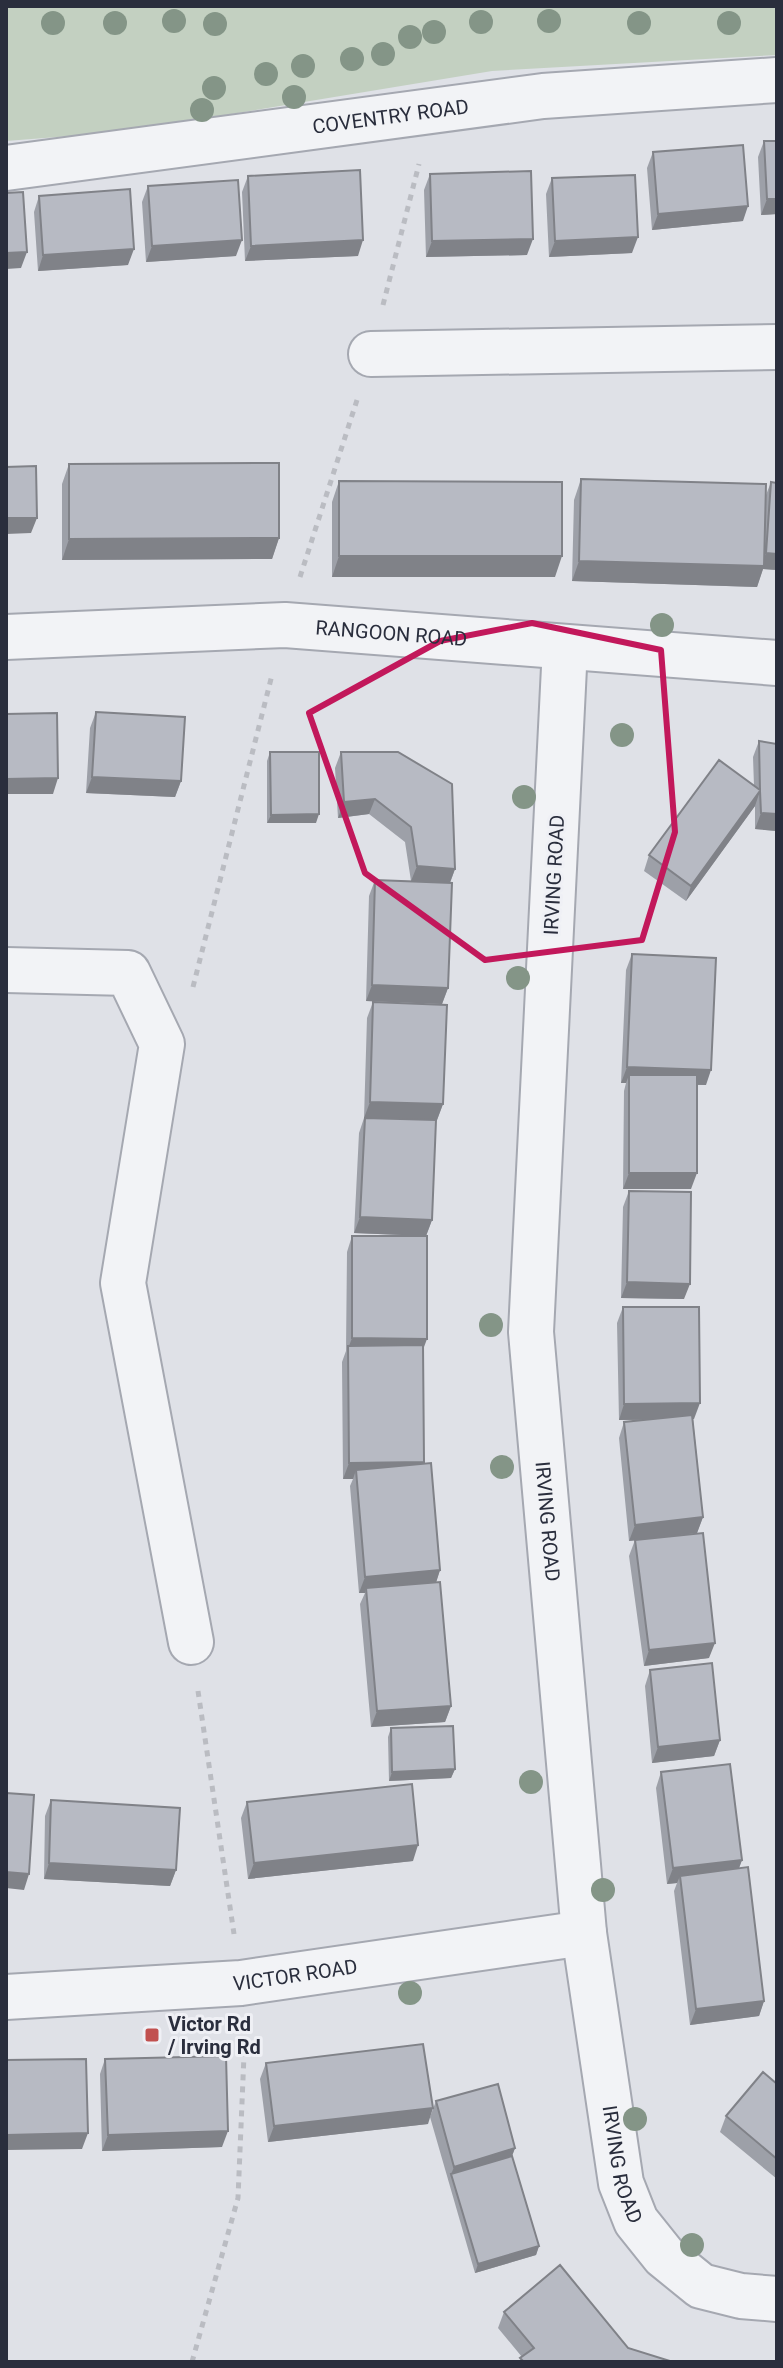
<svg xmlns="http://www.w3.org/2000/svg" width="783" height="2368" font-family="Roboto,sans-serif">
<rect width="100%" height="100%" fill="#dfe1e7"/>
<path fill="#c3d0c1" d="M6,6H777V55L492,71L122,132L6,141Z"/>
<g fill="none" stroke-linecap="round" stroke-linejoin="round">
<g stroke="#a5a8b1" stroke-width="48">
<g id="minor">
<path id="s1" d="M6,168L543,96L777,80"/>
<path d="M371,354L777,347"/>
<path id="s2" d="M6,637L285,625L777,663"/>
<path id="s3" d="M565,647L531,1332L584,1933L621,2183L636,2221L664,2256L701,2286L741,2296L777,2299"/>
<path d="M6,970L128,973L162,1044L123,1283L191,1642"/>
<path id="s4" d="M6,1997L241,1983L584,1933"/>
</g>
</g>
<path stroke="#babcc2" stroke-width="5" stroke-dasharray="6 6" stroke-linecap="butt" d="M383,305L419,164
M300,577L357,400
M193,987L272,675
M198,1691L234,1934
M192,2362L238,2198L244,2055L243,2031"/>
<use href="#minor" stroke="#f2f3f6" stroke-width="44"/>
</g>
<g fill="#849587">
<circle cx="174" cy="21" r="12"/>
<circle cx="549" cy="21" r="12"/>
<circle cx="481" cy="22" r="12"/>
<circle cx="53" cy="23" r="12"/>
<circle cx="115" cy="23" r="12"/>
<circle cx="639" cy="23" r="12"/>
<circle cx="729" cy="23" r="12"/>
<circle cx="215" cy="24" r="12"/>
<circle cx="434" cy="32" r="12"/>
<circle cx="410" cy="37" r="12"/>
<circle cx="383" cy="54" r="12"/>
<circle cx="352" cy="59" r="12"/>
<circle cx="303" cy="66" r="12"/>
<circle cx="266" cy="74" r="12"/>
<circle cx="214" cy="88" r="12"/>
<circle cx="294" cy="97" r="12"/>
<circle cx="202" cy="110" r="12"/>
<circle cx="662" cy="625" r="12"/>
<circle cx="622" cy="735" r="12"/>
<circle cx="524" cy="797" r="12"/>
<circle cx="518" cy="978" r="12"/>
<circle cx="491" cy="1325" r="12"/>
<circle cx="502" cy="1467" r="12"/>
<circle cx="531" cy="1782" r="12"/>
<circle cx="603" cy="1890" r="12"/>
<circle cx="410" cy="1993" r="12"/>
<circle cx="635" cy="2119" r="12"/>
<circle cx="692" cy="2245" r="12"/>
</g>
<path fill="#9da0a8" d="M764,141H777V214L761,215L758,157Z
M653,152L743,221L652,230L647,168Z
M430,174L527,255L426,257L424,190Z
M248,176L358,256L245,261L242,192Z
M552,178L632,253L549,257L546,194Z
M148,186L236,256L146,262L142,202Z
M39,196L128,265L38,271L34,212Z
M69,464L279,538L272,559L62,560V484Z
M581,479L766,495L771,482L777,570L763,569L757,587L572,581L574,500Z
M339,481L555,577H332V502Z
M96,712L181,781L175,797L86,793L90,728Z
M759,741L777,831L755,829V806L686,901L644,871L649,855L754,786L753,757Z
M270,752L316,823H267V761Z
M341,752L455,869L450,883L448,988L442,1004L366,1001L369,896L375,880L411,881L405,842L369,814L338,818L335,768Z
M632,954L706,1085H697L691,1189H623L624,1091L626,1083H621L626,970Z
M373,1002L443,1104L437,1120L397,1119L432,1220L426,1236L354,1233L359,1133L364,1118L367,1018Z
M629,1191L684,1299L621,1298L623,1207Z
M352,1236L423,1348L424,1464L440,1570L436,1582L451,1706L445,1722L371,1727L360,1604L365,1593H359L350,1486L353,1479H343L342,1362L346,1351L347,1252Z
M623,1307L694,1419H693L703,1517L697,1533L629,1541L619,1438L624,1422L649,1420H619L617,1323Z
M635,1540L709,1658L644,1666L629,1556Z
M650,1670L720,1740L714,1756L652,1763L645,1686Z
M391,1728L455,1769L451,1778L389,1781L388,1737Z
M661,1772L742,1860L739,1868L764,2001L759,2016L690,2025L674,1891L677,1883L667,1884L656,1788Z
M51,1800L176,1870L170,1886L44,1879L45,1816Z
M247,1802L413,1861L248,1879L241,1818Z
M105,2059L222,2147L102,2151L100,2074Z
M266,2063L428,2124L268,2142L260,2079Z
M777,2084V2179L720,2132L726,2116Z
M436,2101L515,2148L512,2156L539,2246L536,2255L475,2273L430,2117Z
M504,2312L628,2348L673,2362H519L522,2357L498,2328Z"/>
<path fill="#808288" d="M767,199H777V214L761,215Z
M748,206L743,221L652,230L658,214Z
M638,237L632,253L549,257L555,241Z
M533,239L527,255L426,257L432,241Z
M242,240L236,256L146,262L152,246Z
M363,240L358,256L245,261L251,246Z
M134,249L128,265L38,271L43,255Z
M27,252L21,268L6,269V253Z
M6,518H37L31,533L6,534Z
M279,538L272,559L62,560L69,539Z
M766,553L777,554V570L763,569L757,587L572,581L579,561L761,566Z
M339,556H562L555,577H332Z
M92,777L181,781L175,797L86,793Z
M58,778L53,794H6V779Z
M760,791L755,806L686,901L691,886Z
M375,799L369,814L338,818L344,802Z
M761,813L777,814V831L755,829Z
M319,814L316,823H267L271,815Z
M417,866L455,869L449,885L411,881Z
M372,985L448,988L442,1004L366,1001Z
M627,1067L711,1070L706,1085L629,1083V1075L626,1083H621Z
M370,1102L443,1104L437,1120L364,1118Z
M629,1173H697L691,1189H623Z
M360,1217L432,1220L426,1236L354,1233Z
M627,1282L690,1284L684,1299L621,1298Z
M352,1338L427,1339L421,1355L348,1349Z
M700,1403L694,1419L619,1420L624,1404Z
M424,1462L419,1478L356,1470L353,1479H343L349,1463Z
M703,1517L697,1533L629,1541L635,1525Z
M440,1570L435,1586L366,1588L365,1593H359L365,1577Z
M715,1643L709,1658L644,1666L649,1650Z
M451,1706L445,1722L371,1727L377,1711Z
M720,1740L714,1756L652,1763L658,1747Z
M455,1769L451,1778L389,1781L392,1772Z
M418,1845L413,1861L248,1879L254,1863Z
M742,1860L736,1876H680L677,1883L667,1884L673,1868Z
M49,1863L176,1870L170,1886L44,1879Z
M6,1872L29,1874L24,1890L6,1888Z
M764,2001L759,2016L690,2025L696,2009Z
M433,2108L428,2124L268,2142L274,2126Z
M228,2131L222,2147L102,2151L108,2135Z
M88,2133L82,2149L6,2150V2135Z
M515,2148L509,2164L451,2174L448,2182L454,2167Z
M539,2246L536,2255L475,2273L478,2264Z"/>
<path fill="#b7bac3" stroke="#808288" stroke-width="2" d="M764,141H777V199H767Z
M743,145L748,206L658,214L653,152Z
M360,170L363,240L251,246L248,176Z
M531,171L533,239L432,241L430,174Z
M635,175L638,237L555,241L552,178Z
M238,180L242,240L152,246L148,186Z
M130,189L134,249L43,255L39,196Z
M23,192L27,252L6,253V193Z
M279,463V538L69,539V464Z
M36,466L37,518H6V467Z
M581,479L766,484L764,566L579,561Z
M339,481L562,482V556H339Z
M771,482L777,483V554L766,553Z
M96,712L185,717L181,781L92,777Z
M57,713L58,778L6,779V714Z
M759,741L777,744V814L761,813L760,791L691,886L649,855L719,760L760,790Z
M270,752H319V814L271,815Z
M341,752H398L452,784L455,869L417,866L411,827L375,799L344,802Z
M375,880L452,883L448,988L372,985Z
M632,954L716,958L711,1070L627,1067Z
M373,1002L447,1005L443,1104L370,1102Z
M629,1075H697V1173H629Z
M365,1118L436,1120L432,1220L360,1217Z
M629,1191L691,1192L690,1284L627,1282Z
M352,1236H427V1339L352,1338Z
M623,1307H699L700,1403L624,1404Z
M423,1345L424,1462L349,1463L348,1346Z
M692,1415L703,1517L635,1525L624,1422Z
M431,1463L440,1570L365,1577L356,1470Z
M703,1533L715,1643L649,1650L635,1540Z
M440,1582L451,1706L377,1711L366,1588Z
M712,1663L720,1740L658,1747L650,1670Z
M453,1726L455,1769L392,1772L391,1728Z
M730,1764L742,1860L673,1868L661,1772Z
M412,1784L418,1845L254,1863L247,1802Z
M6,1793L34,1795L29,1874L6,1872Z
M51,1800L180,1808L176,1870L49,1863Z
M748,1867L764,2001L696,2009L680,1876Z
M423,2044L433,2108L274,2126L266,2063Z
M226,2056L228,2131L108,2135L105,2059Z
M86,2059L88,2133L6,2135V2060Z
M763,2072L777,2084V2159L726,2116Z
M498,2084L515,2148L454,2167L436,2101Z
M512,2156L539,2246L478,2264L451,2174Z
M560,2265L628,2348L673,2362H524L520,2358L534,2348L504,2312Z"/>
<path fill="none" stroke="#c2185b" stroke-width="6" stroke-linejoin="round" d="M532,623L661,650L675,832L642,940L485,960L365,873L309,713L440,641Z"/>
<rect fill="#c1504f" stroke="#eff0f5" stroke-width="3" x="144" y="2027" width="16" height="16" rx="4"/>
<g text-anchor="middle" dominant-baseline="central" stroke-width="6" stroke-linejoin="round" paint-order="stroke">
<g font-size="20" fill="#2a2e3d" stroke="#eff0f5">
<text stroke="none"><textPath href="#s1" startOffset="388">COVENTRY ROAD</textPath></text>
<text stroke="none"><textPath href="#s2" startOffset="386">RANGOON ROAD</textPath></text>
<text transform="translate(554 875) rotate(-87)">IRVING ROAD</text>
<text stroke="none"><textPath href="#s3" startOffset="876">IRVING ROAD</textPath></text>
<text stroke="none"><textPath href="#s4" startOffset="290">VICTOR ROAD</textPath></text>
<text stroke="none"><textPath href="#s3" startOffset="1524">IRVING ROAD</textPath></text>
</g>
<g font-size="20" font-weight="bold" fill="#2a2e3d" stroke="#eff0f5" text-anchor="start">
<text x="168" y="2024">Victor Rd<tspan x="168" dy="23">/ Irving Rd</tspan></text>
</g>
</g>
<rect width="783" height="2368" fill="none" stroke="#2a2e3d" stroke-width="16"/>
</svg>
